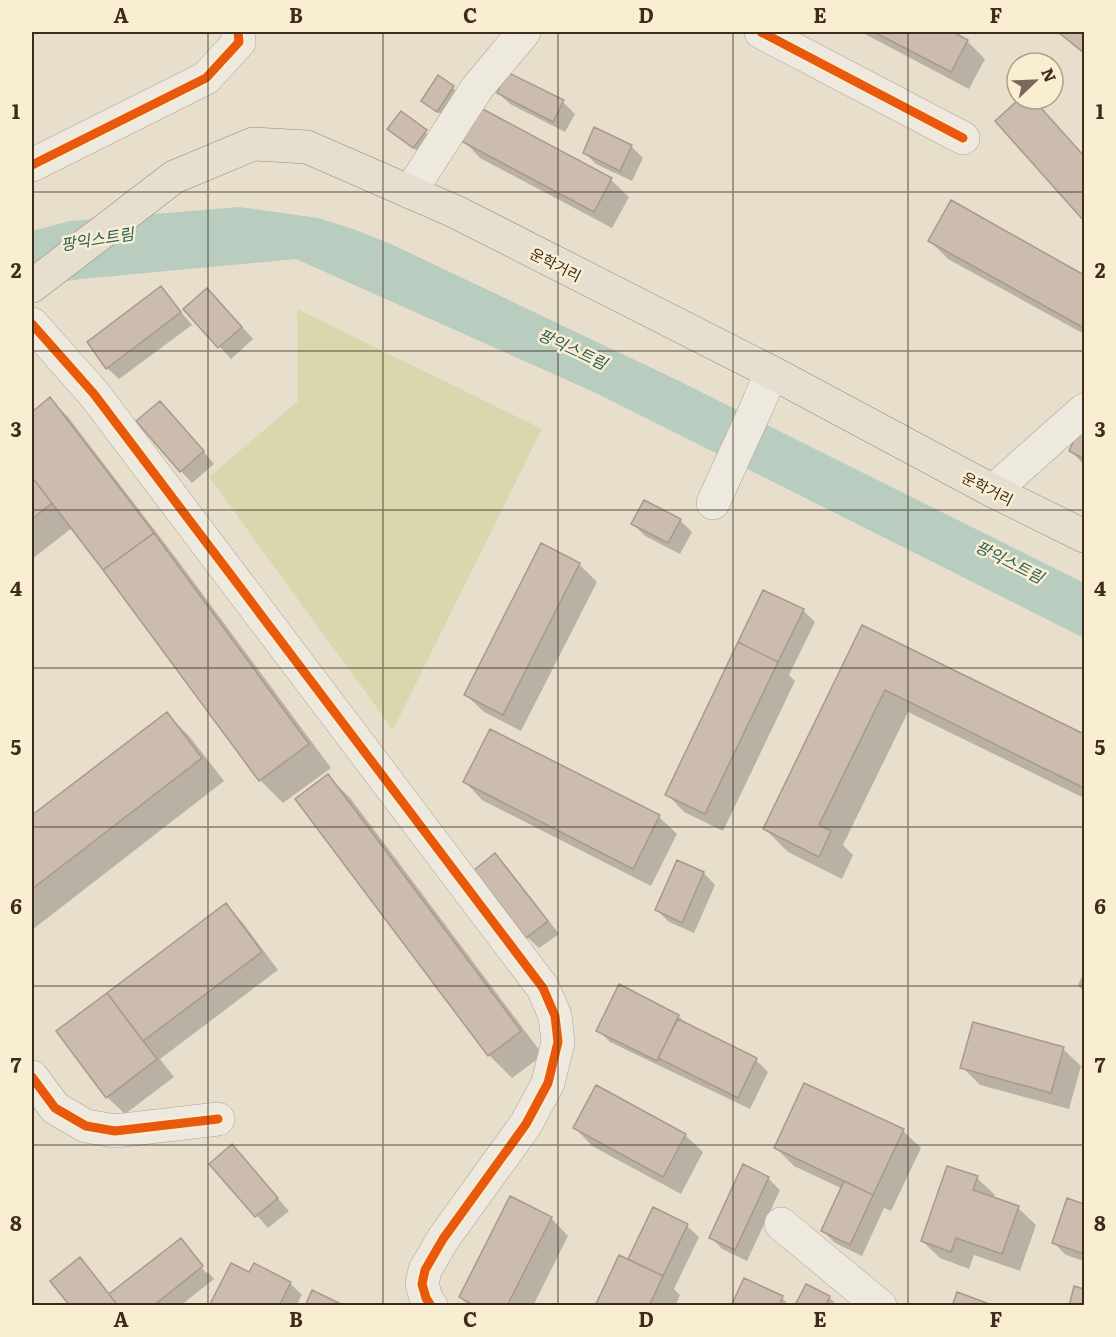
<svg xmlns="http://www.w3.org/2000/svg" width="1116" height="1337" font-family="Literata,'Noto Sans KR',serif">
<rect width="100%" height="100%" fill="#e8decc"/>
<path fill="#d9d7ad" d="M297,309L542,429L393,730L209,477L298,401Z"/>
<path fill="#b8ccbf" d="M239,207L318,218L356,230L393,245L677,380L1084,583V638L596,393L296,259L81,279L32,286V231L70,221Z"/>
<path fill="#0003" d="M861,32H949L967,41L985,59L969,89Z
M1058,32H1084V54Z
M438,77L459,93L443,116L423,101Z
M498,93L563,102L575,114L565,132L510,104Z
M1021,99H1032L1084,156V219L997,121Z
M401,113L431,137L420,153L395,134Z
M463,140L611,180L629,197L612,228L480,158Z
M631,146L643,158L632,181L596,164L584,152Z
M951,203L1084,276V334L948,259L930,241Z
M161,288L192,325L119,379L107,368Z
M219,301L253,339L231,359L185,309Z
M50,399L68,417L176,558L331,768L283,803L260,780L72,528L32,559V413Z
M172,414L214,464L192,483L181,471Z
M1084,421V465L1071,451Z
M680,520L692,532L680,554L645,536L633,524Z
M579,564L597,582L521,731L484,712L466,695Z
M803,610L815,622L789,675L795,681L723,831L684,812L667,794Z
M863,627L1084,735V798L908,712L843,845L853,855L842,879L788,852L765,829Z
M167,714L190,737L224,781L32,930V817Z
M328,776L351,799L543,1055L512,1078L489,1055L297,799Z
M465,782L659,817L677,834L651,886L482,800Z
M495,855L507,867L559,934L539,948L527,937Z
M678,862L704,873L715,885L694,933L669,922L657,910Z
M226,905L243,923L278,970L160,1059L174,1077L125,1114L107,1097Z
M1084,972V992L1078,985Z
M619,986L678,1016L688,1025L756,1060L768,1072L750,1109L610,1042L598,1030Z
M1063,1049L1081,1066L1069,1109L980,1085L962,1067Z
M575,1128L685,1135L703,1152L681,1194L592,1146Z
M903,1131L921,1148L891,1211L884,1208L862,1256L835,1243L823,1231L843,1189L794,1166L776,1148Z
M232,1146L289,1211L268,1228L212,1164Z
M768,1178L780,1190L747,1261L722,1249L711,1237Z
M977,1178L995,1195L993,1199L1018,1208L1036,1225L1020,1271L974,1255L969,1269L940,1258L922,1241Z
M1068,1200L1084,1206V1261L1066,1255L1054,1243Z
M653,1209L687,1226L699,1237L674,1289L680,1295L675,1306H596L634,1263L629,1259Z
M551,1218L568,1236L533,1306H469L460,1297Z
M181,1240L191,1250H189L206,1273L208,1272L214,1279L180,1306H72L80,1259L110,1295Z
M249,1274L290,1283L302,1295L296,1306H211Z
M829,1297L835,1303L833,1306L797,1305Z
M782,1298L790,1306H733Z"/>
<path fill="#ccbcad" stroke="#a8998b" stroke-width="1.5" d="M874,32H953L968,40L951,72Z
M1058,32H1084V53Z
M507,72L564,100L553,122L497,93Z
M438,75L454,86L437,112L421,101Z
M1019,99H1033L1084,156V221L995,121Z
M479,107L612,178L594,212L461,141Z
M401,111L427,130L413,148L387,129Z
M594,127L632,145L620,171L583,153Z
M951,200L1084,275V328L928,241Z
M161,286L181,312L106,369L87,342Z
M207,288L242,327L218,348L183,309Z
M50,397L154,533L103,570L32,477V412Z
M160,401L204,451L180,472L136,421Z
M1084,418V459L1069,451Z
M32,477L52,503L32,519Z
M644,500L681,519L668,543L631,524Z
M154,533L309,744L259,781L103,570Z
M541,543L580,563L503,715L464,695Z
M763,590L804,609L778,662L738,642Z
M862,625L1084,734V788L885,690L819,825L831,831L819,857L763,829Z
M738,642L778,662L705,814L665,795Z
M167,712L202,758L32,889V815Z
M490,729L660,815L633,869L463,782Z
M328,774L521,1031L488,1056L295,799Z
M495,853L548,921L526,938L474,870Z
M677,860L704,872L682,923L655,910Z
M226,903L262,952L143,1041L107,993Z
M619,984L679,1015L657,1061L596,1031Z
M107,993L157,1059L106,1098L56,1031Z
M678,1019L757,1058L738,1098L658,1058Z
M973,1022L1064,1047L1051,1093L960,1068Z
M804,1083L904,1129L873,1195L774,1148Z
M596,1085L686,1134L663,1177L573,1128Z
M232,1144L278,1198L255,1217L209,1164Z
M743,1164L769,1177L735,1250L709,1238Z
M947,1166L978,1176L973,1190L1019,1206L1002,1254L956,1238L951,1252L921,1241Z
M844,1181L873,1195L850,1245L821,1231Z
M510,1196L552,1217L507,1306H475L459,1297Z
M1067,1198L1084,1204V1254L1052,1243Z
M653,1207L688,1224L663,1276L628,1259Z
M181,1238L203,1266L153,1306H118L109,1294Z
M619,1255L663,1276L649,1306H595Z
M80,1257L109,1294L118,1306H70L50,1281Z
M231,1263L249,1272L254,1263L291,1282L279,1306H209Z
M744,1278L783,1296L779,1306H731Z
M806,1284L830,1296L825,1306L795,1305Z
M1074,1286L1084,1289V1306H1069Z
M312,1290L345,1306H305Z
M957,1292L987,1303V1306H952Z"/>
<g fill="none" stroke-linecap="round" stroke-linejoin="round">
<g stroke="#ada396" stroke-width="34">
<path id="minor" d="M761,32L963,138
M32,165L206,78L239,42L238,32
M410,192L477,88L524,32
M32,324L94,394L543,988L555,1016L558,1042L548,1083L526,1124L443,1239L425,1270L422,1284L426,1298L431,1306
M993,491L1084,410
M713,503L759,402L771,372
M32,1077L55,1108L86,1126L115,1131L218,1119
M781,1224L880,1306"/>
</g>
<g stroke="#92887c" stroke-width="34">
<path id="major" d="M32,286L174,177L253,144L307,147L456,212L771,372L993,491L1084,536"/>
</g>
<use href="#minor" stroke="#eee9df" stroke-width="33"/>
<use href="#major" stroke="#e6dfcf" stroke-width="33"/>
<g stroke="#f9edd2" stroke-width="13">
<path id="cycleway" d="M761,32L963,138
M32,165L206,78L239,42L238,32
M32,324L94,394L543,988L555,1016L558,1042L548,1083L526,1124L443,1239L425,1270L422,1284L426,1298L431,1306
M32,1077L55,1108L86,1126L115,1131L218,1119"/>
</g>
<use href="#cycleway" stroke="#e8590c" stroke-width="9"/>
</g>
<path fill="none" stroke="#3d2b1c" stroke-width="1.5" stroke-opacity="0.55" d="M208,32V1306M383,32V1306M558,32V1306M733,32V1306M908,32V1306M32,192H1084M32,351H1084M32,510H1084M32,668H1084M32,827H1084M32,986H1084M32,1145H1084"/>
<g text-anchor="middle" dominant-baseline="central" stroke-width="5" stroke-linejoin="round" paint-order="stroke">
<g font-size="15" fill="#3d2b1c" stroke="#f9edd2">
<text transform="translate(556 264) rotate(27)">운학거리</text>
<text transform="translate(988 488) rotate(27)">운학거리</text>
</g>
<g font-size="16" font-style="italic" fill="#2a5e59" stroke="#f9edd2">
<text transform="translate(97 238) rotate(-9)">팡익스트림</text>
<text transform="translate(573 348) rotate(25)">팡익스트림</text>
<text transform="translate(1010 561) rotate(27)">팡익스트림</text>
</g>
</g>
<rect width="1116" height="1337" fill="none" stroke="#f9edd2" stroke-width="66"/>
<g transform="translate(1035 81) rotate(67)"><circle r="28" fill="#f9edd2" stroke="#ae9f89" stroke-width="1.5"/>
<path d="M0-4.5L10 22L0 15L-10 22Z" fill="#796a5a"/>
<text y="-9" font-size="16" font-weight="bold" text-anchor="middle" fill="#3d2b1c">N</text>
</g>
<rect x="33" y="33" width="1050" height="1271" fill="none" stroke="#3d2b1c" stroke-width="2"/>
<g font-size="20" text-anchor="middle" font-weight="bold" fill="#3d2b1c">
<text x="121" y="23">A</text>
<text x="296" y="23">B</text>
<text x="470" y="23">C</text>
<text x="646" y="23">D</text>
<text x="820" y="23">E</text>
<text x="996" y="23">F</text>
<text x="16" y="119">1</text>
<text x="1100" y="119">1</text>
<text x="16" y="278">2</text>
<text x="1100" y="278">2</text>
<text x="16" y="437">3</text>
<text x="1100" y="437">3</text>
<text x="16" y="596">4</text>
<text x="1100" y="596">4</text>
<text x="16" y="755">5</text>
<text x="1100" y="755">5</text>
<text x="16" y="914">6</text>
<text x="1100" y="914">6</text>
<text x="16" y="1073">7</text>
<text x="1100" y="1073">7</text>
<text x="16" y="1231">8</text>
<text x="1100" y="1231">8</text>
<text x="121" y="1327">A</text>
<text x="296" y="1327">B</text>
<text x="470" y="1327">C</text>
<text x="646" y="1327">D</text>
<text x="820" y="1327">E</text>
<text x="996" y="1327">F</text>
</g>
</svg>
